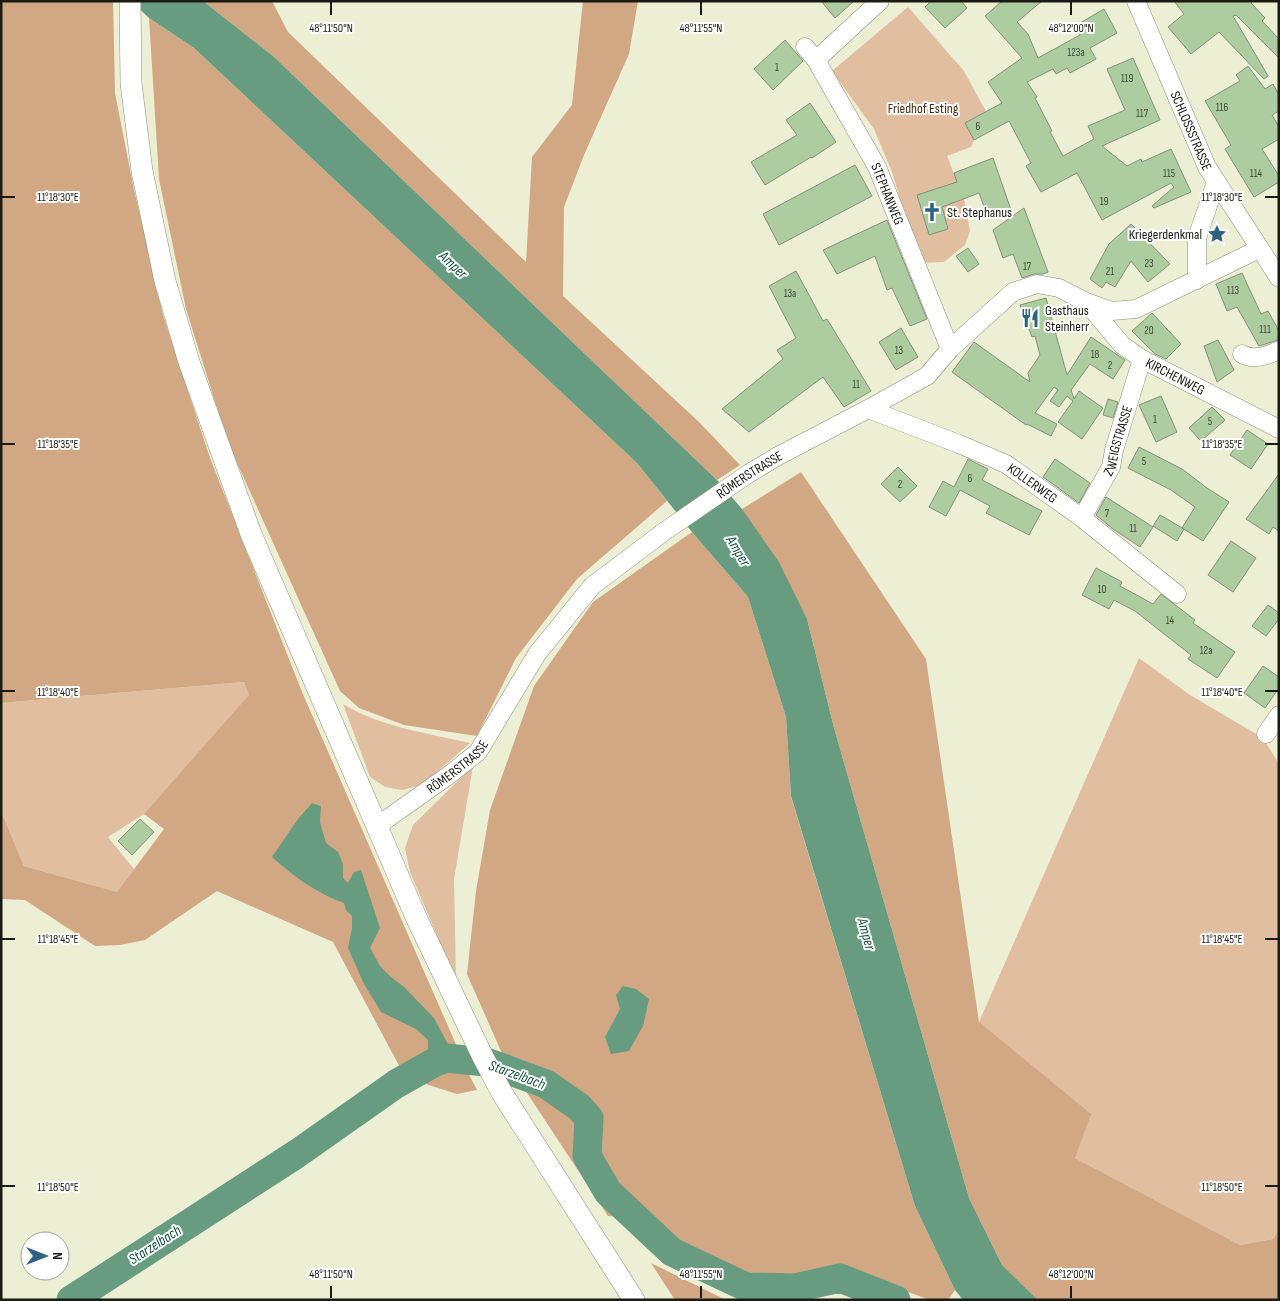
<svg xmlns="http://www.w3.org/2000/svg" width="1280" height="1301" font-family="'Sofia Sans Condensed',sans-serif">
<rect width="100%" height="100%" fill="#ecefd4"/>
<path fill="#e0be9f" d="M908,7L964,71L995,128L974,140L971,147L947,156L964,199L970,231L965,245L944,262L919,263L892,172L874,129L832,71Z
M1139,658L1190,695L1263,738L1279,764V1229L1273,1239L1240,1245L1075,1158L979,1022Z
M244,682L250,696L144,814L108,837L134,869L117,892L24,866L1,811V703Z
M343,704C380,727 428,733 470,743L422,785L402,790L385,787L370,777Z
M473,766L454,879L456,980L410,872L405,848L413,825Z"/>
<path fill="#d1a883" d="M1,1H113L115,93L133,185L163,315L210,458L302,692L458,1049L403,1073L333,942L217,891L145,940L120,945L95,946L25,900L1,899V811L24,866L117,892L164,829L144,814L249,695L244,682L1,703Z
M203,1H272L288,32L526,262L532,157L572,105L583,1H638L629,54L584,155L564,207L563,296L699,422L740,465L717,480L273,56Z
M149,18L194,48L637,463L667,501L577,579L516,658L477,736L404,725L359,708L340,691L228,443L186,309L159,179Z
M801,472L926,659L979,1022L1091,1114L1075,1158L1240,1245L1273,1239L1279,1229V1300H1038L1002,1265L969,1198L834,728L807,619L742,509Z
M692,532L748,597L786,717L791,797L915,1206L955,1290L948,1300H930L842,1268L791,1276H746L675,1247L625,1217L608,1216L504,1058L467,974L476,891L490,810L534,686L593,602Z
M464,1065L477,1090L457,1094L416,1081Z
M651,1263L726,1300H675Z"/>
<path fill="#679c81" d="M131,1H203L273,56L717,480L742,509L779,562L807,619L834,728L969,1198L1002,1265L1038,1300H963L955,1290L915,1206L791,796L786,717L748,597L692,532L637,463L194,48L149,18Z
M312,803L321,806L320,822L326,843L338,852L343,864V878L348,883L354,872L361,870L380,928L370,948L380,966L391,977L404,987L434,1018L458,1063L445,1065L411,1081L407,1074L428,1056V1040L416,1029L381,1012L364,984L348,948L352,928V916L346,910L344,903C316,893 293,876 272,857L298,819Z
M623,986L636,989L649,999L643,1026L629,1051L611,1054L605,1037L620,1009L616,995Z"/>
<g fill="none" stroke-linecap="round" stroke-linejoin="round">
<path stroke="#679c81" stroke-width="29" d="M71,1300L298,1153L396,1084L435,1062L446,1058L486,1062L546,1084L579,1107L589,1118L587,1156L608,1192L672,1252L746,1287L795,1288L840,1278L896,1300"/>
</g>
<path fill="#adcda1" stroke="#81917c" d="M821,1H854L835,18Z
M931,1H961L967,8L945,28L925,7Z
M1002,1H1042L1017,22L1028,34L1038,58L1080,35L1075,26L1104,9L1117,33L1090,48L1096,59L1070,73L1067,68L1056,74L1053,69L1027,82L1037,97L1035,98L1052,131L1050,132L1063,156L1094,139L1088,126L1125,110L1107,69L1133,58L1160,120L1102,146L1127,166L1141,159L1142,162L1171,149L1191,192L1154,208L1152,206L1174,187L1171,183L1102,220L1077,173L1041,192L1026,166L1031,163L1009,121L974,140L965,123L1002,103L988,82L1022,58L985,16Z
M1174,1H1253L1251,3L1265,18L1262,21L1279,39V58L1236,15L1233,16L1268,76L1264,79L1219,32L1191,54L1168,27L1184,14Z
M785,40L803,61L773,90L754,69Z
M1248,66L1265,89L1273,84L1279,95V111L1272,115L1279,127V139L1262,149L1279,176V182L1254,197L1225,149L1231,145L1205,101L1240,81L1236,75Z
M810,103L836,142L812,158L811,157L765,185L751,162L797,135L786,120Z
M993,158L1011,210L988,217L979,193L942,207L948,229L929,235L917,195L957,182L954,173Z
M855,165L872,196L779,245L763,214Z
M1024,208L1048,272L1043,274H1034L1022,278L1013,254L1003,258L993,230Z
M887,220L927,319L910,326L892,288L887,290L875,256L837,274L823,250Z
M1131,224L1170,264L1148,282L1131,261L1115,287L1106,282L1102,288L1090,279L1109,244Z
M968,248L979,264L968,272L956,256Z
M796,271L823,321L827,319L871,391L844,407L823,377L749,432L722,409L783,359L777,350L796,338L769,286Z
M1242,273L1261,314L1268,311L1279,331L1278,340L1259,346L1237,307L1227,311L1216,284Z
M1046,298L1067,375L1091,337L1125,360L1113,379L1090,364L1071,390L1074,399L1079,391L1103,408L1082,439L1058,422L1073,401L1067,396L1059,407L1050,401L1058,390L1054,387L1035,413L1057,424L1051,436L1027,424L1026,425L952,372L974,342L1030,382L1028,373L1040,355L1035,336L1032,337L1020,305Z
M1152,313L1181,344L1166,359L1155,354L1132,331Z
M901,328L918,357L896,370L879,342Z
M1218,340L1234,370L1217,382L1204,346Z
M1161,396L1177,432L1156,442L1139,405Z
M1108,399L1118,402L1113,418L1103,415Z
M1212,407L1225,420L1201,441L1189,428Z
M1247,430L1268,444L1251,469L1230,455Z
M1139,447L1182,469L1207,488L1229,502L1203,541L1182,528L1195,507L1171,490L1128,468Z
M968,459L988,469L982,480L1042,511L1029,535L986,513L990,506L960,490L946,516L929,507L943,481L954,487Z
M1055,459L1090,483L1079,503L1043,477Z
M898,467L917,486L900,502L881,484Z
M1279,474V531L1273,527L1269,534L1246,519Z
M1106,497L1153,527L1140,547L1113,529L1096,515Z
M1160,515L1184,529L1177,541L1153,526Z
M1231,541L1256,558L1233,592L1208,575Z
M1096,568L1122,582L1120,586L1153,604L1161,594L1195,620L1193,623L1235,652L1217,678L1188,659L1191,655L1135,611L1114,600L1109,609L1082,595Z
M1268,605L1279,613V619L1266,636L1252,626Z
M1263,666L1279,677V688L1265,708L1244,693Z
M140,819L154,832L132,855L118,841Z"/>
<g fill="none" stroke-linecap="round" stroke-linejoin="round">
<g stroke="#8d8f76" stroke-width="19">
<g id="minor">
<path id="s1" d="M1136,1L1207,167L1279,278"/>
<path id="s2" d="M805,47L816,60L877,167L950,349"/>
<path d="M816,60L880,1"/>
<path d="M1197,280V238L1216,182"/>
<path id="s3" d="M1086,302L1122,345L1142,359L1279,429"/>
<path d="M1242,354C1253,361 1267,356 1279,350"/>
<path id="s4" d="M868,409L959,444L1006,464L1082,518L1177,594"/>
<path id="s5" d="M1082,518L1111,467L1114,450L1142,359"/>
<path d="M1266,734L1279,715"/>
<path id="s6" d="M377,826L449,775L478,752L537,654L592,586L665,531L748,474L778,456L868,409L927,376L950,349L1013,292L1037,284L1059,288L1086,302L1112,311L1136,309L1259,249"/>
</g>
</g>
<g stroke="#8d8f76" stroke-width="22">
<path id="major" d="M130,1L131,83L142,171L165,281L189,362L251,534L416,917L482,1055L502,1093L634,1300"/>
</g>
<use href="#minor" stroke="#fff" stroke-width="18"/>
<use href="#major" stroke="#fff" stroke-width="21"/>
</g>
<path fill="none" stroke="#1a1b12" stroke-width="2" d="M331,2V15M701,2V15M1071,2V15M2,197H15M1265,197H1278M2,444H15M1265,444H1278M2,691H15M1265,691H1278M2,939H15M1265,939H1278M2,1186H15M1265,1186H1278M331,1286V1298M701,1286V1298M1071,1286V1298"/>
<defs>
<g id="church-bare" transform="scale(1.5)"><path d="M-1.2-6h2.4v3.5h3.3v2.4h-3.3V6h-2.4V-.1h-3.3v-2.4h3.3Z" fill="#2f627f" stroke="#fff" stroke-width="2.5" paint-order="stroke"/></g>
<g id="sight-bare" transform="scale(1.5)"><path d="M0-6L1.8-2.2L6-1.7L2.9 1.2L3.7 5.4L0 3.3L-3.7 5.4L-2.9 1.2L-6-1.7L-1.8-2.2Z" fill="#2f627f" stroke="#fff" stroke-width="2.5" paint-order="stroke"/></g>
<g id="restaurant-bare" transform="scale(1.5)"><path d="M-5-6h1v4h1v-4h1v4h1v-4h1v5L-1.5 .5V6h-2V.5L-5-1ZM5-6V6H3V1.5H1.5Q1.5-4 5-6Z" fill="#2f627f" stroke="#fff" stroke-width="2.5" paint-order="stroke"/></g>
</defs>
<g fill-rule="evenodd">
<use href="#church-bare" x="932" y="212"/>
<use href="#sight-bare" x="1217" y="234"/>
<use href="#restaurant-bare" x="1030" y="318"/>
</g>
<g text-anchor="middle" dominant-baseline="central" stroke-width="4" stroke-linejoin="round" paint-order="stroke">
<g font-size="11" fill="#3f4836">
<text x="1076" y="52">123a</text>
<text x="777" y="67">1</text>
<text x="1127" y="78">119</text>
<text x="1222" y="107">116</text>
<text x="1142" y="113">117</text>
<text x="978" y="126">6</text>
<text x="1169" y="173">115</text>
<text x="1256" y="173">114</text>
<text x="1104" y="201">19</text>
<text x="1149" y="263">23</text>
<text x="1027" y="266">17</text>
<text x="1110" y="271">21</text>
<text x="1233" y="290">113</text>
<text x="790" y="293">13a</text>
<text x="1265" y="329">111</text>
<text x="1149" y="330">20</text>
<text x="899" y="350">13</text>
<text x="1095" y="354">18</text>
<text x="1110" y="365">2</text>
<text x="856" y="384">11</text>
<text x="1155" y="419">1</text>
<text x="1210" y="421">5</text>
<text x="1144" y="461">5</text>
<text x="970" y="478">6</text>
<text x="900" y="484">2</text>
<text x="1107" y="513">7</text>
<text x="1133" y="528">11</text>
<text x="1102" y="589">10</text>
<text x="1170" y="620">14</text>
<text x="1206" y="650">12a</text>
</g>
<g font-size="14" fill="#472b0d" stroke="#fff">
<text x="923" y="108">Friedhof Esting</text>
</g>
<g font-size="14" fill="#1a1b12" stroke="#fff">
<text stroke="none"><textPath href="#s1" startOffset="141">SCHLOSSSTRASSE</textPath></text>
<text stroke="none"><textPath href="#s2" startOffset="169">STEPHANWEG</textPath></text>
<text stroke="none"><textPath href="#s3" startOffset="118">KIRCHENWEG</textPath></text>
<text stroke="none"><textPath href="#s5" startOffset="86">ZWEIGSTRASSE</textPath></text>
<text stroke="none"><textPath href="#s6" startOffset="520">RÖMERSTRASSE</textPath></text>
<text stroke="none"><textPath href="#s4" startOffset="181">KOLLERWEG</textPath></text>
<text stroke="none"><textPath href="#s6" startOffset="100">RÖMERSTRASSE</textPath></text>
</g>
<g font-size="14" fill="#1a1b12" stroke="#fff" text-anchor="start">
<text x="947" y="212">St. Stephanus</text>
<text x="1202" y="234" text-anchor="end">Kriegerdenkmal</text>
<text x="1045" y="310">Gasthaus<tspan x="1045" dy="16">Steinherr</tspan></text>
</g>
<g font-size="15" font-style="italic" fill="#105439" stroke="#fff">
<text transform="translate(453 265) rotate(43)">Amper</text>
<text transform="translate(738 551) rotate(59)">Amper</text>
<text transform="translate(866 934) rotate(74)">Amper</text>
<text transform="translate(517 1075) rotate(20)">Starzelbach</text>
<text transform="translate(155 1245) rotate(-33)">Starzelbach</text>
</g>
</g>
<g font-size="12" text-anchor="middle" fill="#1a1b12" stroke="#fff" stroke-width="4" stroke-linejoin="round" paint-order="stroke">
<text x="331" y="32">48°11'50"N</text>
<text x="701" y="32">48°11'55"N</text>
<text x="1071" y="32">48°12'00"N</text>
<text x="1222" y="201">11°18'30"E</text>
<text x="58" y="201">11°18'30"E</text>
<text x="1222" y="448">11°18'35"E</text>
<text x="58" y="448">11°18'35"E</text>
<text x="1222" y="696">11°18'40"E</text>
<text x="58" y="696">11°18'40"E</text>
<text x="1222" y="943">11°18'45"E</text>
<text x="58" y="943">11°18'45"E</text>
<text x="1222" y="1191">11°18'50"E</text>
<text x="58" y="1191">11°18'50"E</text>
<text x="331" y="1278">48°11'50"N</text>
<text x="701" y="1278">48°11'55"N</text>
<text x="1071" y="1278">48°12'00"N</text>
</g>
<rect width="1280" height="1301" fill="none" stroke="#1a1b12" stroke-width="5"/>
<g transform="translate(45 1256) rotate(90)"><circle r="24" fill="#ffffff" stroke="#a3a4a0"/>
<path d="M0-4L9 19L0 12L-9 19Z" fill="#2f627f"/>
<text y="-8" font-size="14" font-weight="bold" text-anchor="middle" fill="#1a1b12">N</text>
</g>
</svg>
